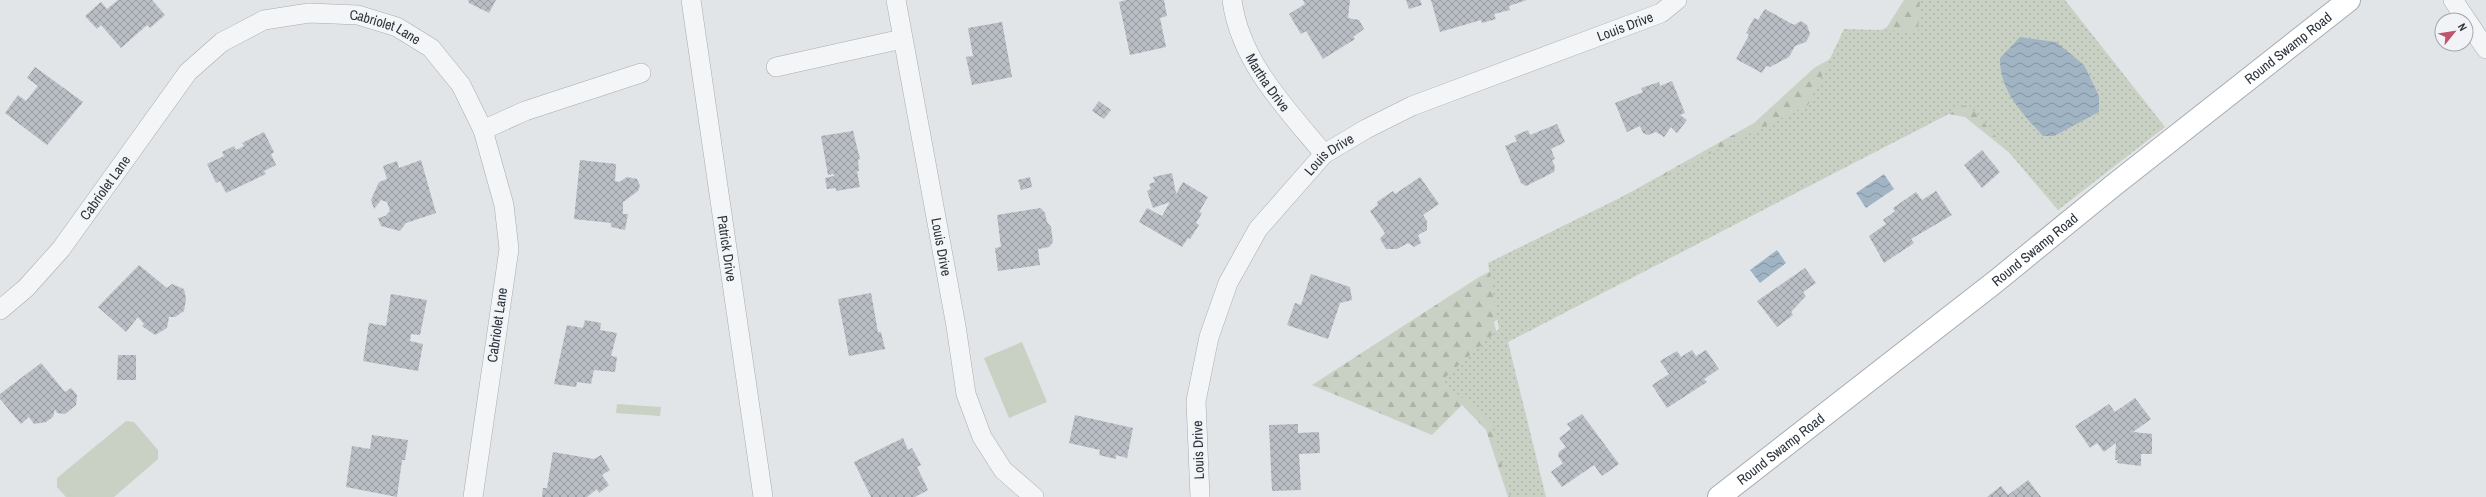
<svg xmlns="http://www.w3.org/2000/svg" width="2486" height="497" font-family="'Archivo Narrow',sans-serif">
<defs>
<pattern id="forest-firs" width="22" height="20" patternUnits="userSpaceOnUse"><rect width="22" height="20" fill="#c8d1c3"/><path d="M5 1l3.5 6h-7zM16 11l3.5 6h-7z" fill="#acb4a9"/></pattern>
<pattern id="park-dots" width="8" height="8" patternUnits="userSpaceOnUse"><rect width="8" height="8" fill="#c8d1c3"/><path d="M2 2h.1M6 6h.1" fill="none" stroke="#acb4a9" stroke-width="1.8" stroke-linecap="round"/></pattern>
<pattern id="water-waves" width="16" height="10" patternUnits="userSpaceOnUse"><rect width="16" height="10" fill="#a0b4c4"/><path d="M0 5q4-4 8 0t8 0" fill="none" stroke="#8393a1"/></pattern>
<pattern id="building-cross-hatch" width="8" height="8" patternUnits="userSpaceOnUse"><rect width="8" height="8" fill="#b9bec5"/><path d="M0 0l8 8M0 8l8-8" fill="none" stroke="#979ba1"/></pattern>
</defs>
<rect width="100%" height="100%" fill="#e1e5e8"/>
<path fill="#c8d1c3" d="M1022,342L1047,402L1009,418L984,358Z
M617,404L661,407L660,416L616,413Z
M126,421L134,422L158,450V459L114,497H66L57,487V478Z"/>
<path fill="url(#forest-firs)" d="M1904,0H1976L2058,192L1965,117L1933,111L1534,295L1494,322L1537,497H1508L1486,430L1462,405L1432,435L1312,385L1476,279L1754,123L1814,68L1887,27Z"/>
<path fill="url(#park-dots)" d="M1920,0H2065L2165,127L2058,210L1968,104L1508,342L1546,497H1510L1491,421L1441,381L1499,329L1488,263L1808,105L1844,29L1918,31Z"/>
<path fill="url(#water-waves)" d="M2020,37L2056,42L2084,65L2099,96V112L2054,136H2043C2023,114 1999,90 2000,58Z
M1884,174L1894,189L1866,208L1856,193Z
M1777,250L1786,263L1760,283L1750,270Z"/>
<path fill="url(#building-cross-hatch)" d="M118,0H152L165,15L150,28L147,25L121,48L101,25L97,29L85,16L101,2L107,9Z
M468,0H496L489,13L469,3Z
M1126,0H1164L1167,16L1160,18L1166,47L1130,55L1119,2Z
M1303,0H1350L1348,18L1359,20L1364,29L1353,37L1355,39L1323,59L1306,31L1301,34L1289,14L1305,4Z
M1406,0H1420L1422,5L1409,9Z
M1431,0H1527L1509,6L1510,10L1494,14L1496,19L1482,23L1481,20L1440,32Z
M1765,9L1794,25L1801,21L1807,25L1810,34L1806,42L1795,46L1789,57L1770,67L1766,66L1762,73L1736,59L1749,35L1746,33L1754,18L1758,20Z
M1002,22L1012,77L972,85L966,57L973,56L968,28Z
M35,67L83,102L47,145L5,113L18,95L26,101L38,86L27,78Z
M1672,81L1685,113L1680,115L1687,120L1677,133L1671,127L1664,137L1656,132L1648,135L1643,133L1640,126L1627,132L1615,103L1643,92L1641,88L1659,82L1660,86Z
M1099,101L1111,110L1104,119L1092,111Z
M1557,124L1565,142L1551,149L1555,159L1552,160L1555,167L1554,172L1526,186L1521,183L1505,146L1517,141L1514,136L1528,130L1530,135Z
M853,131L860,159L858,160L859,171H857L860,187L836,191V188L827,189L825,178L834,176V174L828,175L821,136Z
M264,132L274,152L271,154L276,165L264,171L266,174L226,193L220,181L216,183L207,164L224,156L222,152L234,146L236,150L244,146L242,143Z
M1982,150L2000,172L1982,188L1964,165Z
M421,160L436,213L406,223L400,231L381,226L378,218L385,216L390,211L387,202L381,200L374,209L371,200L379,182L387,179L383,166L397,161L399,168Z
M580,160L616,164L615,181L619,182L627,177L637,179L640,186L638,191L623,202V214H628L625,230L611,227V223L574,219Z
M1172,173L1176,194L1183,182L1208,197L1199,212L1202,213L1196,223L1199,225L1190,239L1188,238L1182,247L1139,222L1147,208L1162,216L1170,202L1153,208L1147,191L1151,189L1149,184L1155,182L1153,177Z
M1030,177L1032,187L1021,190L1018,180Z
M1420,177L1439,204L1423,215L1427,221V230L1418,235L1421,243L1414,247L1408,243L1397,249H1386L1380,239L1385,233L1370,211L1378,205L1377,202L1393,191L1395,194Z
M1936,191L1952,215L1911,239L1914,243L1884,263L1869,236L1886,224L1883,220L1895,211L1893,208L1916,192L1922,200Z
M1040,208L1045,213L1047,222L1051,227L1053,242L1049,247L1038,249L1040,265L998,271L995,248L1001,247L997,215Z
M139,265L167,288L172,284L184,289L186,299L184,311L175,317H169L167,328L155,335L142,326L144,324L138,317L126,332L98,307Z
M1805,268L1816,283L1803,292L1806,296L1791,312L1793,315L1777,327L1757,301Z
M1311,274L1350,287L1352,300L1340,303L1328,339L1287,325L1295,303L1301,305Z
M871,293L878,332H881L885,349L849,356L838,299Z
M391,294L427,300L420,335L411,334L410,341L423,344L418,371L363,361L369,323L386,326Z
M585,320L601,323L600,330L617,333L611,356L617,357L615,372L594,370L591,384L577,382L576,387L554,384L567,325L583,328Z
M1692,350L1696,356L1706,350L1719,369L1704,379L1707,382L1667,408L1652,385L1669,374L1660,361L1677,351L1681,357Z
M118,355H136V380H117Z
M41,363L65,392L71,388L77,395L76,405L65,414L57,413L55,409L53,417L46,422L34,424L29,417L21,424L0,399V394Z
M2135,398L2151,419L2133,432L2152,434V454H2141V466L2117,463L2118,460H2115L2116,443L2104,452L2097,443L2090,448L2075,426L2109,404L2115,412Z
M1582,414L1619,464L1602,476L1594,465L1562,487L1551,472L1563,463L1558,456L1559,452L1566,447L1559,438L1571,429L1567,424Z
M1075,415L1133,428L1127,458L1116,455V459L1099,455L1100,450L1069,443Z
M1298,424V433L1319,432L1320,453L1299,454L1301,490L1272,491L1269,425Z
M372,435L408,440L405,460H402L397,497L346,487L352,446L370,449Z
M903,438L908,450L912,448L921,465L917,467L928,490L915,497H871L854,462Z
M553,452L594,459L601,455L610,470L602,475L609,485L599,493L597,489L587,497H542L543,488H547Z
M2028,480L2041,497H1987L2001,486L2008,495Z"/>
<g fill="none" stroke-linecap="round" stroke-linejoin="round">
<g stroke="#a7acb2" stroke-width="20">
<g id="street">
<path id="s1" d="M691,0L763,497"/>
<path id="s2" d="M896,0L956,326L966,394L982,437L1003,470L1034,497"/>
<path id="s3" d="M1232,0C1240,62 1287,109 1324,154"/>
<path d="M2453,0L2486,49"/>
<path d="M776,67L902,39"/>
<path d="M483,130L525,111L641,73"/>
<path id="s4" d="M0,310L26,288L61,249L188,72L222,42L264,20L309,13L358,15L397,27L431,48L461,85L483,130L504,205L509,249L473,497"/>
<path id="s5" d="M1200,497L1196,401L1209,337L1228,283L1258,229L1324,154L1366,129L1412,106L1661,13L1677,0"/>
</g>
</g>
<g stroke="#a7acb2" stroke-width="24">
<g id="secondary">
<path id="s6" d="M1719,497L1995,282L2114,185L2349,0"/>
</g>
</g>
<use href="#street" stroke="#f4f5f7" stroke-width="19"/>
<use href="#secondary" stroke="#fff" stroke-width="22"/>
</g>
<g text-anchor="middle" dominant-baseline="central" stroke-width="4" stroke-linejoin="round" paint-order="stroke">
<g font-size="14" fill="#2b343e" stroke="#f1f3f6">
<text stroke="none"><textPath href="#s5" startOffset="708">Louis Drive</textPath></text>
<text stroke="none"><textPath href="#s4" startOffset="521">Cabriolet Lane</textPath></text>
<text stroke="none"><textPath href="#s6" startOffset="725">Round Swamp Road</textPath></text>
<text stroke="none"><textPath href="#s3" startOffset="91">Martha Drive</textPath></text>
<text stroke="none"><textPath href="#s5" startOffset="384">Louis Drive</textPath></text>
<text stroke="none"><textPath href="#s4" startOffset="162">Cabriolet Lane</textPath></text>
<text stroke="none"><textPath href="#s2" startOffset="251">Louis Drive</textPath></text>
<text stroke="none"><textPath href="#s1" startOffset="251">Patrick Drive</textPath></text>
<text stroke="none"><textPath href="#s6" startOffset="401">Round Swamp Road</textPath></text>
<text transform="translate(497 325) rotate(-82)">Cabriolet Lane</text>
<text transform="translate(1198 450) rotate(-92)">Louis Drive</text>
<text stroke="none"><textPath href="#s6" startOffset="78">Round Swamp Road</textPath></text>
</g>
</g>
<g transform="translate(2454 32) rotate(60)"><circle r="19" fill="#f1f3f6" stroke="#a2a7ac"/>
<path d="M0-3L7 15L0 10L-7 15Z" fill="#c0546c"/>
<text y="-6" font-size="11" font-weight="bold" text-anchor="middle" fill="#2b343e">N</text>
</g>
</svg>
